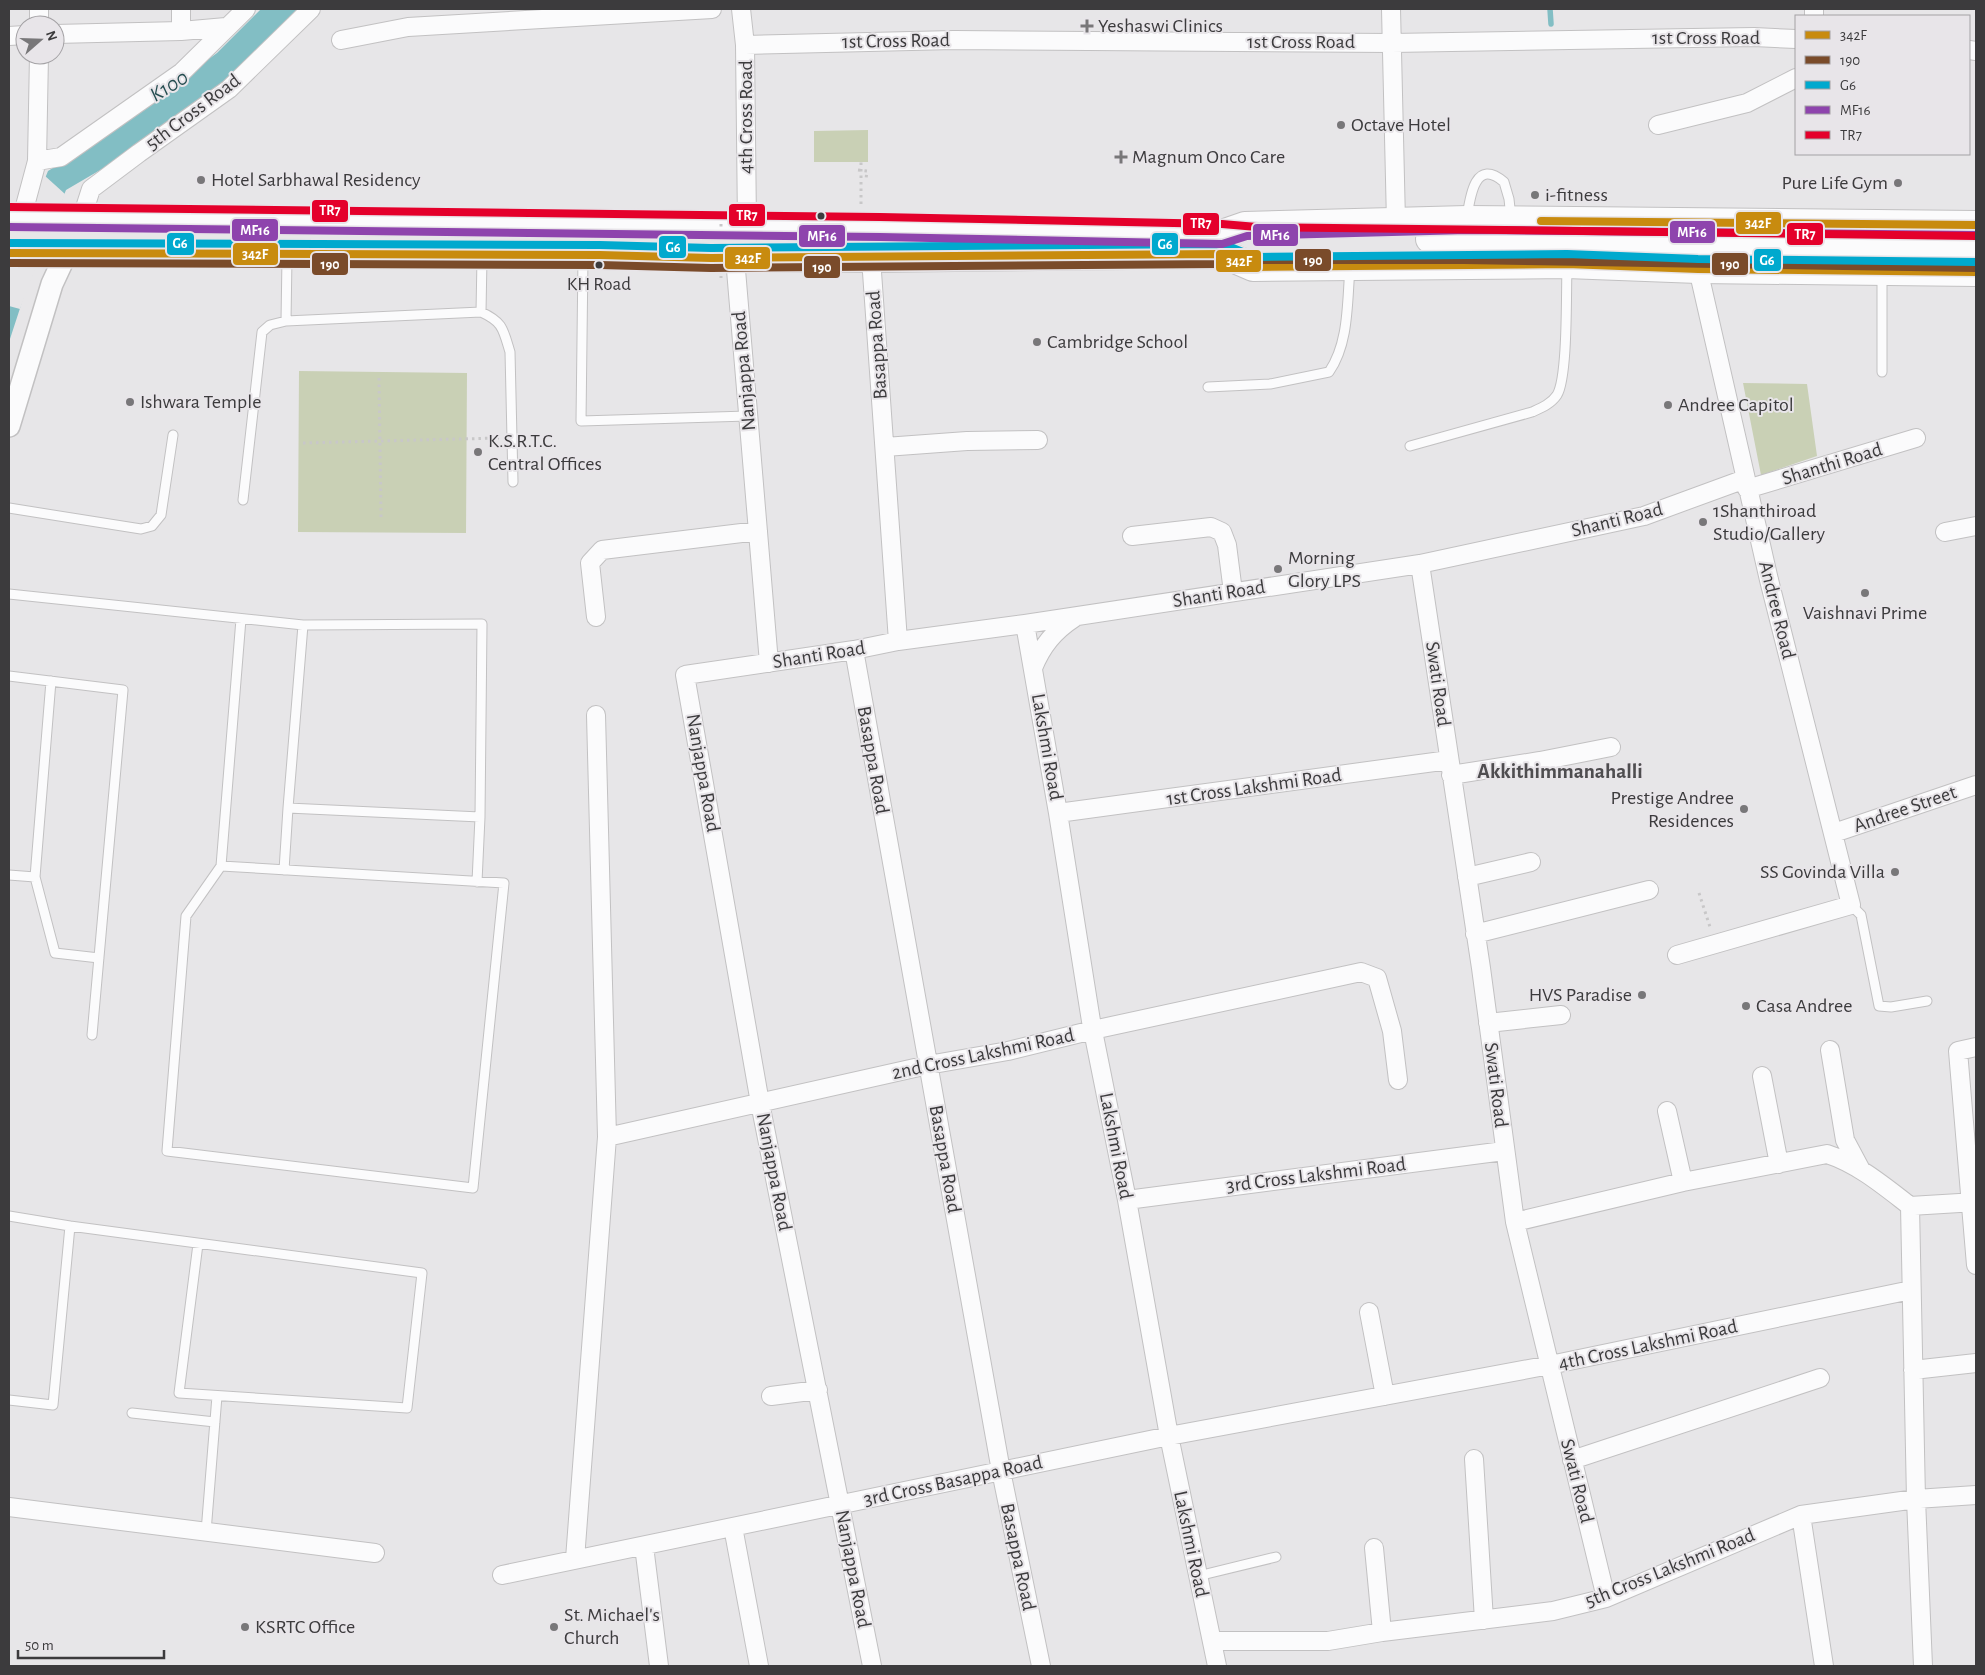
<svg xmlns="http://www.w3.org/2000/svg" width="1985" height="1675" font-family="'Alegreya Sans',sans-serif">
<rect width="100%" height="100%" fill="#e7e6e8"/>
<path fill="#c9d0b5" d="M868,130V162H814V131Z
M299,371L467,373L466,533L298,532Z
M1743,383L1807,384L1817,456L1761,475Z"/>
<path fill="#82bec4" d="M261,9H298L241,69L206,97L119,159L66,190L25,293L9,342V268L48,171L104,136L217,53Z"/>
<path fill="#e7e6e8" d="M44,175L65,194L20,309L9,306V264Z"/>
<g fill="none" stroke-linecap="round" stroke-linejoin="round">
<path stroke="#82bec4" stroke-width="5.5" d="M1550,9L1551,24"/>
<g stroke="#c2c1c2" stroke-width="11">
<path id="service" d="M1467,217C1470,197 1475,157 1504,182L1509,199L1511,218
M482,258L481,312C503,322 503,329 510,352L513,482
M583,258L581,421L748,416
M1882,274V372
M286,321L481,312
M1208,387L1270,384L1329,372C1349,343 1347,303 1350,268
M1410,446L1532,412C1541,408 1551,404 1557,395C1568,377 1566,292 1567,267
M243,500L262,332L270,325L286,321L287,258
M9,508L141,529L152,526L161,515L173,435
M9,594L303,625L482,624L480,817L288,808L303,625
M9,676L123,690L92,1035
M51,681L35,877L55,953L99,958
M221,866L504,883L473,1188L167,1151L186,916L221,866L241,619
M284,870L288,808
M9,875L35,877
M477,882L480,817
M1851,905L1861,915L1879,1006L1891,1007L1927,1001
M9,1216L70,1226L53,1405L9,1400
M70,1226L422,1273L407,1408L179,1393L198,1244
M132,1413L215,1422
M206,1532L217,1396
M1198,1576L1276,1557"/>
</g>
<g stroke="#c2c1c2" stroke-width="20">
<path id="minor" d="M39,9V25
M181,9V31
M741,9L745,45L747,225
M1391,9L1396,222
M1814,9V16
M55,34L181,31L226,27
M9,36L25,35
M341,40L408,27L712,9
M745,45L954,40L1392,43L1754,37L1796,39
M1969,50L1976,51
M1658,125L1747,103L1796,78
M37,161L61,157L182,72L246,9
M22,217L37,161L39,55
M82,217L91,189L139,153L229,89L311,9
M735,258L769,663
M871,258L898,641
M885,447L967,441L1038,440
M1747,489L1916,438
M1945,532L1976,526
M1132,536L1211,527L1222,532L1227,545L1233,592
M1420,564L1481,968L1515,1222L1606,1598
M596,617L590,563L602,550L758,531
M1025,624L1058,813L1091,1021L1127,1200L1169,1436L1217,1666
M854,650L1001,1471L1041,1666
M1033,668C1042,646 1054,631 1074,618
M1451,775L1540,761L1611,747
M1058,813L1449,760
M1834,833L1976,785
M1467,877L1531,862
M1475,934L1649,890
M1677,955L1851,905L1769,580L1698,269
M1488,1023L1561,1015
M1976,1047L1958,1051L1976,1265
M1830,1050L1845,1140L1861,1170
M1762,1076L1779,1164
M1667,1111L1683,1182
M607,1137L928,1065L1008,1051L1093,1030L1361,972L1377,978L1392,1031L1398,1080
M1127,1200L1504,1151
M1910,1206L1916,1499L1923,1666
M1515,1222L1683,1182L1827,1154C1858,1164 1884,1186 1910,1206L1976,1202
M1369,1312L1385,1396
M1913,1370L1976,1363
M771,1396L818,1390
M1474,1459L1484,1620
M1572,1460L1820,1378
M9,1507L375,1553
M1801,1515L1824,1666
M733,1527L759,1666
M644,1546L659,1666
M1374,1548L1382,1632
M575,1559L607,1137L596,715
M502,1575L1169,1436L1550,1365L1911,1290
M1212,1641H1328L1382,1632L1553,1611L1606,1598L1801,1515L1916,1499L1976,1495
M872,1666L760,1103L685,675L854,650L898,641L1025,624L1420,564L1644,516L1745,479"/>
</g>
<g stroke="#c2c1c2" stroke-width="24">
<path id="tertiary" d="M9,426L52,284L66,254"/>
</g>
<g stroke="#c2c1c2" stroke-width="30">
<path id="primary" d="M9,217L880,227L1222,234L1245,226L1467,220L1976,225
M1430,239L1976,246
M9,253L600,255L711,258H871L1223,254L1253,267L1567,264L1698,269L1976,272"/>
</g>
<path stroke="#c8c7c8" stroke-width="3" stroke-dasharray="2.5 4" stroke-linecap="butt" d="M858,170L867,171L866,179
M861,204V161
M379,378L381,519
M303,443L499,438
M1699,893L1710,927"/>
<use href="#service" stroke="#fbfbfc" stroke-width="9"/>
<use href="#minor" stroke="#fbfbfc" stroke-width="18"/>
<use href="#tertiary" stroke="#fbfbfc" stroke-width="21"/>
<use href="#primary" stroke="#fbfbfc" stroke-width="28"/>
<path stroke="#c8c7c8" stroke-width="3" stroke-dasharray="2.5 4" stroke-linecap="butt" d="M721,211V278"/>
<g stroke="#e8e5e9" stroke-width="11">
<path id="bus-1" d="M1541,221L1976,225
M9,253L600,255L711,258L1223,254L1253,267L1567,264L1698,269L1976,272"/>
</g>
<g stroke="#e8e5e9" stroke-width="11">
<path id="bus-2" d="M9,263L600,265L711,268L1223,264L1260,260H1464L1976,268"/>
</g>
<g stroke="#e8e5e9" stroke-width="11">
<path id="bus-3" d="M9,243L600,245L711,248L1223,244L1255,257L1567,254L1698,259L1976,262"/>
</g>
<g stroke="#e8e5e9" stroke-width="11">
<path id="bus-4" d="M9,227L880,237L1222,244L1247,236L1467,230L1976,235"/>
</g>
<g stroke="#e8e5e9" stroke-width="11">
<path id="bus-5" d="M9,207L880,217L1222,224L1257,227L1976,236"/>
</g>
<use href="#bus-1" stroke="#c88b0f" stroke-width="8"/>
<use href="#bus-2" stroke="#7a4b2a" stroke-width="8"/>
<use href="#bus-3" stroke="#00a9ce" stroke-width="8"/>
<use href="#bus-4" stroke="#8e44ad" stroke-width="8"/>
<use href="#bus-5" stroke="#e4002b" stroke-width="8"/>
</g>
<g fill="#787779" stroke="#e8e5e9" stroke-width="2">
<path d="M1084.5 18.5h5v5h5v5h-5v5h-5v-5h-5v-5h5z"/>
<circle cx="1341" cy="125" r="5"/>
<path d="M1118.5 149.5h5v5h5v5h-5v5h-5v-5h-5v-5h5z"/>
<circle cx="201" cy="180" r="5"/>
<circle cx="1898" cy="183" r="5"/>
<circle cx="1535" cy="195" r="5"/>
<circle cx="1037" cy="342" r="5"/>
<circle cx="130" cy="402" r="5"/>
<circle cx="1668" cy="405" r="5"/>
<circle cx="478" cy="452" r="5"/>
<circle cx="1703" cy="522" r="5"/>
<circle cx="1278" cy="569" r="5"/>
<circle cx="1865" cy="593" r="5"/>
<circle cx="1744" cy="809" r="5"/>
<circle cx="1895" cy="872" r="5"/>
<circle cx="1642" cy="995" r="5"/>
<circle cx="1746" cy="1006" r="5"/>
<circle cx="245" cy="1627" r="5"/>
<circle cx="554" cy="1627" r="5"/>
</g>
<g fill="#3c3b3d" stroke="#e8e5e9" stroke-width="2">
<circle cx="821" cy="216" r="4.5"/>
<circle cx="599" cy="265" r="4.5"/>
</g>
<g text-anchor="middle" dominant-baseline="central" stroke-width="4" stroke-linejoin="round" paint-order="stroke">
<g font-size="19" fill="#3c3b3d" stroke="#e8e5e9">
<text x="599" y="284">KH Road</text>
</g>
<g font-size="20" fill="#3c3b3d" stroke="#e8e5e9" text-anchor="start">
<text x="1098" y="26">Yeshaswi Clinics</text>
<text x="1351" y="125">Octave Hotel</text>
<text x="1132" y="157">Magnum Onco Care</text>
<text x="211" y="180">Hotel Sarbhawal Residency</text>
<text x="1888" y="183" text-anchor="end">Pure Life Gym</text>
<text x="1545" y="195">i-fitness</text>
<text x="1047" y="342">Cambridge School</text>
<text x="140" y="402">Ishwara Temple</text>
<text x="1678" y="405">Andree Capitol</text>
<text x="488" y="441">K.S.R.T.C.<tspan x="488" dy="23">Central Offices</tspan></text>
<text x="1713" y="511">1Shanthiroad<tspan x="1713" dy="23">Studio/Gallery</tspan></text>
<text x="1288" y="558">Morning<tspan x="1288" dy="23">Glory LPS</tspan></text>
<text x="1865" y="613" text-anchor="middle">Vaishnavi Prime</text>
<text x="1734" y="798" text-anchor="end">Prestige Andree<tspan x="1734" dy="23">Residences</tspan></text>
<text x="1885" y="872" text-anchor="end">SS Govinda Villa</text>
<text x="1632" y="995" text-anchor="end">HVS Paradise</text>
<text x="1756" y="1006">Casa Andree</text>
<text x="564" y="1615">St. Michael's<tspan x="564" dy="23">Church</tspan></text>
<text x="255" y="1627">KSRTC Office</text>
</g>
<g font-size="20" fill="#3c3b3d" stroke="#e8e5e9">
<text x="1706" y="38">1st Cross Road</text>
<text transform="translate(896 41) rotate(-1)">1st Cross Road</text>
<text x="1301" y="42">1st Cross Road</text>
<text transform="translate(193 112) rotate(-37)">5th Cross Road</text>
<text transform="translate(746 117) rotate(-90)">4th Cross Road</text>
<text transform="translate(877 345) rotate(-94)">Basappa Road</text>
<text transform="translate(744 371) rotate(-95)">Nanjappa Road</text>
<text transform="translate(1832 464) rotate(-17)">Shanthi Road</text>
<text transform="translate(1617 520) rotate(-14)">Shanti Road</text>
<text transform="translate(1219 594) rotate(-9)">Shanti Road</text>
<text transform="translate(1777 610) rotate(76)">Andree Road</text>
<text transform="translate(819 655) rotate(-9)">Shanti Road</text>
<text transform="translate(1438 684) rotate(82)">Swati Road</text>
<text transform="translate(1047 747) rotate(80)">Lakshmi Road</text>
<text transform="translate(873 760) rotate(80)">Basappa Road</text>
<text transform="translate(703 773) rotate(80)">Nanjappa Road</text>
<text transform="translate(1254 787) rotate(-8)">1st Cross Lakshmi Road</text>
<text transform="translate(1905 809) rotate(-19)">Andree Street</text>
<text transform="translate(983 1054) rotate(-12)">2nd Cross Lakshmi Road</text>
<text transform="translate(1496 1085) rotate(83)">Swati Road</text>
<text transform="translate(1116 1146) rotate(79)">Lakshmi Road</text>
<text transform="translate(945 1159) rotate(80)">Basappa Road</text>
<text transform="translate(774 1172) rotate(79)">Nanjappa Road</text>
<text transform="translate(1316 1175) rotate(-7)">3rd Cross Lakshmi Road</text>
<text transform="translate(1648 1345) rotate(-12)">4th Cross Lakshmi Road</text>
<text transform="translate(953 1481) rotate(-12)">3rd Cross Basappa Road</text>
<text transform="translate(1577 1481) rotate(76)">Swati Road</text>
<text transform="translate(1191 1544) rotate(78)">Lakshmi Road</text>
<text transform="translate(1018 1557) rotate(78)">Basappa Road</text>
<text transform="translate(1670 1568) rotate(-22)">5th Cross Lakshmi Road</text>
<text transform="translate(853 1569) rotate(79)">Nanjappa Road</text>
</g>
<g font-size="21" font-style="italic" fill="#244d50" stroke="#e8e5e9">
<text transform="translate(169 86) rotate(-32)">K100</text>
</g>
<g font-size="21" font-weight="bold" fill="#4f4d50" stroke="#e8e5e9">
<text x="1560" y="771">Akkithimmanahalli</text>
</g>
</g>
<g stroke="#e8e5e9" stroke-width="2">
<rect x="311" y="199" width="38" height="24" rx="5" fill="#e4002b"/>
<rect x="728" y="203" width="38" height="24" rx="5" fill="#e4002b"/>
<rect x="1735" y="211" width="47" height="24" rx="5" fill="#c88b0f"/>
<rect x="1182" y="212" width="38" height="24" rx="5" fill="#e4002b"/>
<rect x="231" y="218" width="48" height="24" rx="5" fill="#8e44ad"/>
<rect x="1669" y="220" width="47" height="24" rx="5" fill="#8e44ad"/>
<rect x="1786" y="222" width="38" height="24" rx="5" fill="#e4002b"/>
<rect x="1252" y="223" width="47" height="24" rx="5" fill="#8e44ad"/>
<rect x="798" y="224" width="48" height="24" rx="5" fill="#8e44ad"/>
<rect x="166" y="232" width="29" height="24" rx="5" fill="#00a9ce"/>
<rect x="1151" y="232" width="28" height="24" rx="5" fill="#00a9ce"/>
<rect x="658" y="235" width="29" height="24" rx="5" fill="#00a9ce"/>
<rect x="232" y="242" width="47" height="24" rx="5" fill="#c88b0f"/>
<rect x="724" y="246" width="47" height="24" rx="5" fill="#c88b0f"/>
<rect x="1753" y="248" width="29" height="24" rx="5" fill="#00a9ce"/>
<rect x="1294" y="248" width="38" height="24" rx="5" fill="#7a4b2a"/>
<rect x="1215" y="249" width="47" height="24" rx="5" fill="#c88b0f"/>
<rect x="311" y="252" width="38" height="24" rx="5" fill="#7a4b2a"/>
<rect x="1711" y="252" width="38" height="24" rx="5" fill="#7a4b2a"/>
<rect x="803" y="255" width="38" height="24" rx="5" fill="#7a4b2a"/>
</g>
<g font-size="14" text-anchor="middle" font-weight="bold" fill="#fff">
<text x="330" y="215">TR7</text>
<text x="747" y="220">TR7</text>
<text x="1758" y="228">342F</text>
<text x="1201" y="228">TR7</text>
<text x="255" y="235">MF16</text>
<text x="1692" y="237">MF16</text>
<text x="1805" y="239">TR7</text>
<text x="1275" y="240">MF16</text>
<text x="822" y="241">MF16</text>
<text x="180" y="248">G6</text>
<text x="1165" y="249">G6</text>
<text x="673" y="252">G6</text>
<text x="255" y="259">342F</text>
<text x="748" y="263">342F</text>
<text x="1767" y="265">G6</text>
<text x="1313" y="265">190</text>
<text x="1239" y="266">342F</text>
<text x="330" y="269">190</text>
<text x="1730" y="269">190</text>
<text x="822" y="272">190</text>
</g>
<rect width="1985" height="1675" fill="none" stroke="#3c3b3d" stroke-width="20"/>
<rect x="1795" y="15" width="175" height="140" fill="#e8e5e9" stroke="#a3a1a4"/>
<rect x="1805" y="31" width="25" height="8" fill="#c88b0f" stroke="#a3a1a4"/>
<text x="1840" y="40" font-size="15" fill="#3c3b3d">342F</text>
<rect x="1805" y="56" width="25" height="8" fill="#7a4b2a" stroke="#a3a1a4"/>
<text x="1840" y="65" font-size="15" fill="#3c3b3d">190</text>
<rect x="1805" y="81" width="25" height="8" fill="#00a9ce" stroke="#a3a1a4"/>
<text x="1840" y="90" font-size="15" fill="#3c3b3d">G6</text>
<rect x="1805" y="106" width="25" height="8" fill="#8e44ad" stroke="#a3a1a4"/>
<text x="1840" y="115" font-size="15" fill="#3c3b3d">MF16</text>
<rect x="1805" y="131" width="25" height="8" fill="#e4002b" stroke="#a3a1a4"/>
<text x="1840" y="140" font-size="15" fill="#3c3b3d">TR7</text>
<g transform="translate(40 40) rotate(70)"><circle r="24" fill="#e8e5e9" stroke="#a3a1a4"/>
<path d="M0-4L9 19L0 12L-9 19Z" fill="#787779"/>
<text y="-8" font-size="14" font-weight="bold" text-anchor="middle" fill="#3c3b3d">N</text>
</g>
<path d="M18 1650v8h146v-8" fill="none" stroke="#3c3b3d" stroke-width="2.5"/>
<text x="25" y="1650" font-size="15" fill="#3c3b3d" stroke="#e8e5e9" stroke-width="4" paint-order="stroke">50 m</text>
</svg>
